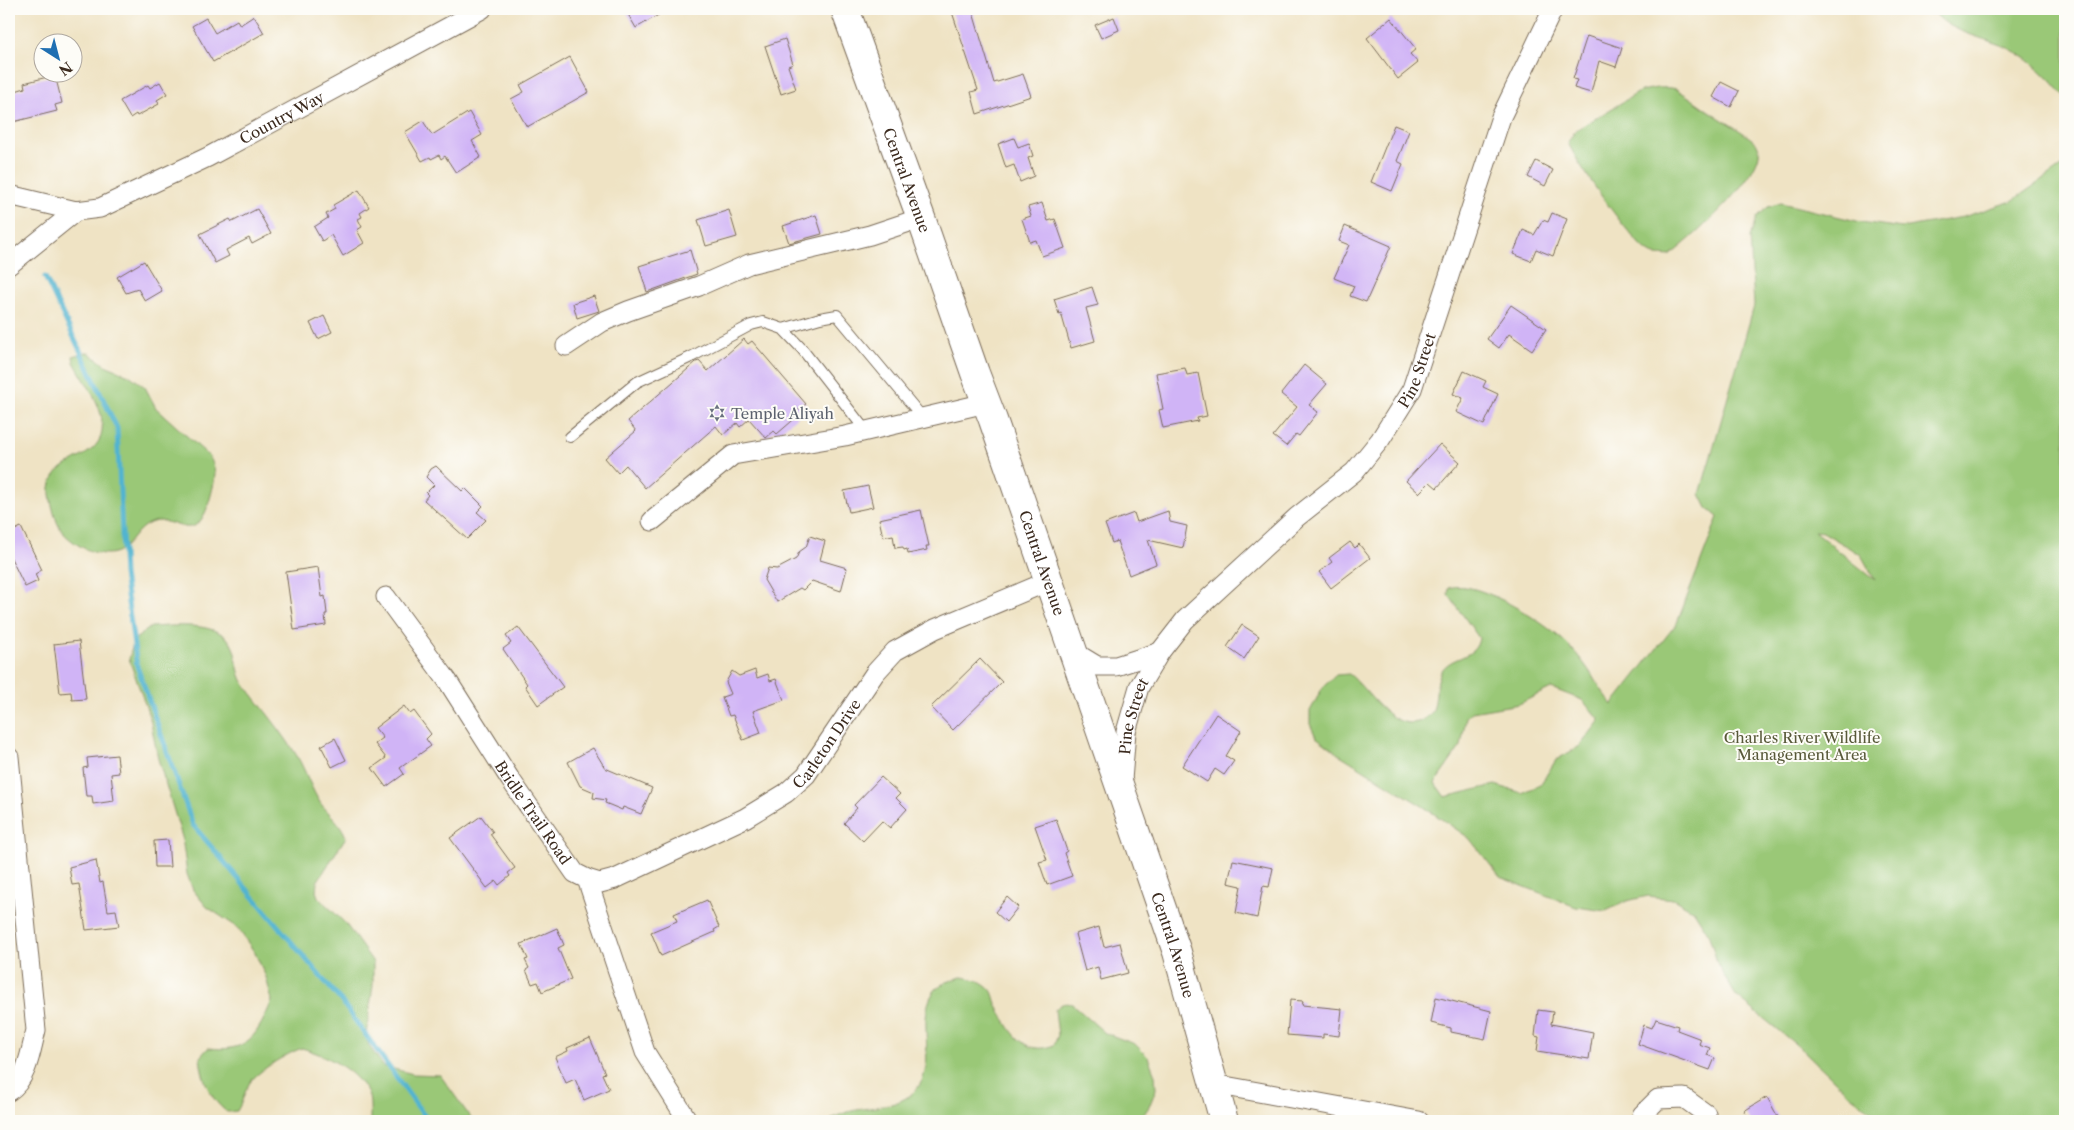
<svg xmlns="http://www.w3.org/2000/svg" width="2074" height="1130" font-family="'Libre Caslon Text',serif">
<rect width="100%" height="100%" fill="#fdfcf7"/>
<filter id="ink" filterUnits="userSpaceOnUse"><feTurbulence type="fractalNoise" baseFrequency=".02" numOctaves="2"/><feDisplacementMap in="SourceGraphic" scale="10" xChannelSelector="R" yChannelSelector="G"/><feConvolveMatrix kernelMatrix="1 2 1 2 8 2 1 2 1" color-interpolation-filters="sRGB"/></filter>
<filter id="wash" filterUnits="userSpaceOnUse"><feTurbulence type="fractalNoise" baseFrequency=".0096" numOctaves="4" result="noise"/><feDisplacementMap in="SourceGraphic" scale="20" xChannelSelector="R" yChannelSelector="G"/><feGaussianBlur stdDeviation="1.12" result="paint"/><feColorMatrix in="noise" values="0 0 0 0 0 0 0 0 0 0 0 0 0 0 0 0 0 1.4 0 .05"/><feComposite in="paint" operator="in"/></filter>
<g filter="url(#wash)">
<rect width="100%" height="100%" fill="#efe3c4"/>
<path fill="#9ac877" stroke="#6a794a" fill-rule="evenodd" d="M1932,9H2065V97C2049,77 2033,61 2010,49C1987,38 1945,32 1932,9Z
M1657,88C1662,88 1671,87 1676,89C1690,97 1704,108 1718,117C1727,123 1753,137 1758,146C1770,170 1688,242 1669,256C1663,255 1654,256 1650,253C1634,245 1574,160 1568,142L1576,130L1641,91Z
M2065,164V1121H1885L1849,1094L1805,1052L1736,996L1718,965L1708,933L1694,911L1673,899L1648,896L1627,901L1606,911L1576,907L1500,877L1469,838L1424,807L1340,755L1316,737L1310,724V711L1323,687L1336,675L1349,674C1368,689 1390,730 1418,722C1423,720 1431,715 1433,710C1437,698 1435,684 1441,672C1450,655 1476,660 1479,638L1448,594L1449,588C1477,577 1553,627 1572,649C1588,666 1599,687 1612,705L1677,623L1718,517L1707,508L1700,494L1754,306L1750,237L1757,217L1768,207L1781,203L1861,222L1902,228L1963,217L2012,201ZM1814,531L1823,532L1861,555L1875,580ZM1551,688L1582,700L1600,720L1580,746L1556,760L1540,785L1522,793L1495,785L1445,797L1435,783L1461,746L1466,717L1472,712L1519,704Z
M88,352L105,365L129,375L145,387L156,408L209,456C218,471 215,479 211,495C196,555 174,510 148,524C137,529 131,543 121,550C103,562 72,545 61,530C56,522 53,510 51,501C41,457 98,465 102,431C105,407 85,383 74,362L73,356Z
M151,627C173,626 208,622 226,637C240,650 234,671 245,685C263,709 282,731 297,756C306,771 311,789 321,804C330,815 341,823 346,837L317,882L316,891L318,897L345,923L373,962V985L366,1036L369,1046L383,1066L413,1074L440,1075L473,1121H370C370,1113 371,1101 368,1094C355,1069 327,1056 302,1048C288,1053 253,1073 248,1086C243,1096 243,1101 237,1111L227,1112C210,1099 202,1079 200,1057L208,1048C249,1053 257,1035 272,1001L266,977L255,953L237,927L207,907L193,890L187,874L182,837L158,759L150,718L129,659L134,640Z
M961,977C971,978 981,980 989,988C994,992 994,1000 997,1006C1009,1029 1024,1058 1054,1045L1058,1035L1055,1010C1060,1004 1064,1002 1072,1004L1105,1033L1135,1044L1148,1057L1155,1075L1156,1089L1149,1107L1139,1121H829C854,1102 892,1114 915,1091C941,1064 912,1014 937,988C942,983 953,980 961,977Z"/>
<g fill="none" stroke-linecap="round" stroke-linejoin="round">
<path stroke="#51b4d0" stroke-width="5" d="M45,277L117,428L124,574L137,666L193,825L342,1002L428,1121"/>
</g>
<g id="blocks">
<path fill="#d0b4f6" d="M625,9H669L636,28Z
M951,9H972L994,83L1023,74L1031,96L977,114L971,92L978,90Z
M254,16L264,33L213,62L192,26L206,18L215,33L237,20L240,25Z
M1114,17L1119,30L1101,38L1095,25Z
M1391,18L1416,49L1410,54L1418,63L1398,79L1367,38Z
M1587,36L1622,48L1616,67L1599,61L1591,93L1574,88L1577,80L1573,79Z
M785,39L793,64L788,66L796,89L781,94L765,46Z
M570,57L589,92L527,127L511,99L524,92L520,85Z
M55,75L62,103L55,105L57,111L9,123V93L25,88L24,83Z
M160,82L167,94L157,100L159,104L137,116L136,114L130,118L120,101L148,85L150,88Z
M1721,82L1739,91L1731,107L1713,97Z
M469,112L482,135L472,141L481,157L456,173L445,156L441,159L439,155L431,159L430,157L422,161L405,132L423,121L432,135Z
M1394,125L1409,131L1397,161L1403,164L1392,191L1371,182Z
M1014,138L1018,147L1029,143L1033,156L1028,158L1034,176L1020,182L1014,165L1006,168L998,144Z
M1536,161L1553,170L1545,186L1528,177Z
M359,190L369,207L360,213L362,217L358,219L362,227L357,230L364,243L343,256L331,235L322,241L314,227L328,218L326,214L335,209L333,205Z
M1042,203L1048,221L1055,219L1065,248L1042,256L1036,240L1030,242L1022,219L1031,216L1028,207Z
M257,209L271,234L252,244L249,238L226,250L229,256L215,263L200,234L230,219L232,222Z
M729,210L737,237L706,246L698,220Z
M1552,213L1567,219L1553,256L1536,249L1531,261L1513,254L1523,230L1534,235L1543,220L1548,222Z
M816,215L822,234L789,243L783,226Z
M1345,226L1391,246L1366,302L1350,296L1354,286L1334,278L1349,245L1339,241Z
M690,250L697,274L647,292L639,266Z
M144,261L162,291L145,301L138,289L126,293L117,277Z
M1092,287L1098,305L1086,308L1095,341L1071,348L1061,313L1059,314L1054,299Z
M594,296L599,311L577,318L573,303Z
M1511,305L1546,329L1532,350L1509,334L1499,348L1487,339Z
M324,316L332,332L318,339L310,323Z
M744,339L748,344L752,341L806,404L796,412L799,415L777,434L774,431L766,438L749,419L740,427L737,423L723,435L716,426L645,488L626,465L618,473L605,458L636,431L628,421L696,362L699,361L708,371Z
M1304,365L1327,384L1309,405L1318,412L1299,436L1296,434L1286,446L1273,436L1297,407L1281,394Z
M1185,368L1187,375L1198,373L1207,416L1197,418L1198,421L1163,428L1159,410L1163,409L1156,373Z
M1464,371L1486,381L1483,387L1498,394L1484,425L1456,412L1463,398L1453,394Z
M1440,444L1460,462L1437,488L1430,482L1419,493L1406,481Z
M436,466L462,491L465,488L483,506L477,512L486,520L467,539L424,500L428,495L426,493L434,485L426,477L431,469Z
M868,486L873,507L849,512L844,491Z
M921,510L929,546H926L927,550L908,554L907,549L904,550L903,547L895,548L893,535L883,537L879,519Z
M1168,511L1170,522L1187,526L1183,548L1148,540L1156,564L1129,575L1117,541L1112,543L1105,524L1134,513L1137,522Z
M21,527L42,570L35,574L38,581L25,587L9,554V533Z
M810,536L825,541L820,560L847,568L841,591L812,581L803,590L800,588L777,602L764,580L768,568L777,569L796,559L799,552L806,547Z
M1350,542L1355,548L1359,544L1370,558L1331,588L1319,572L1332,562L1329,558Z
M318,567L322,597L325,596L327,614H325L326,625L294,630L286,572Z
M1242,625L1259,636L1244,659L1227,647Z
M518,627L563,687L538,705L525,686L527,684L503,649L511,643L506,636Z
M79,641L86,699L72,700L71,692L60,693L54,644Z
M980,659L1002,682L953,730L931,707Z
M755,670L757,678L768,674L770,681L776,679L784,700L753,711L761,733L743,740L733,715L729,716L722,697L731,694L726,682L732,671L739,676Z
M404,706L410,714L414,711L431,734L426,739L431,746L400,768L404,774L386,787L372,768L386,758L375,744L383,738L375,728Z
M1216,714L1241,731L1226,756L1234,761L1224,775L1215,769L1207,782L1182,766Z
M335,738L346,760L332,767L321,746Z
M593,748L605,768L652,788L641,814L623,807L622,810L605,803L606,800L593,798L594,792L580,786L568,762Z
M117,755L119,773L111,774L114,801L93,804L92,796H86L83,768L88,767L87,758Z
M881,777L900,794L896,798L907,809L890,828L882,821L863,841L844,823L857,808L854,805Z
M481,816L493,832L490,834L515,868L508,873L510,876L499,885L496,881L487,888L450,838Z
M1056,819L1067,851L1064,853L1072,876L1047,885L1039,862L1047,860L1035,826Z
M168,840L170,867H155L154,841Z
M96,860L100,883L103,882L108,911L116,910L119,926L86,930L79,884L72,885L69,867Z
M1233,860L1273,868L1269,887L1263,886L1257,918L1236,913L1241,886L1228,883Z
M1007,897L1018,907L1006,922L995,912Z
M707,900L719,927L714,930L715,932L661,956L651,932L677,921L674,914Z
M1099,927L1104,947L1120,943L1128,973L1101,980L1098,967L1085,971L1075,934Z
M557,928L564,945L558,948L571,979L542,992L538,982L532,984L526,970L529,968L525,960L528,959L521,944Z
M1436,997L1491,1011L1485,1039L1451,1032V1028L1431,1023Z
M1290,1000L1303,1001L1302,1005L1342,1009L1339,1036L1323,1034V1038L1287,1035Z
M1538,1010L1553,1012L1551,1024L1593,1032L1589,1059L1537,1051L1539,1037L1535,1036Z
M1656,1019L1678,1026L1677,1030L1701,1039L1699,1044L1710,1048L1707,1055L1715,1058L1710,1070L1638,1044L1644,1025L1652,1028Z
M590,1038L605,1073L602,1074L609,1089L584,1100L575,1079L566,1083L555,1057L568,1051L567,1048Z
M1767,1097L1780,1121H1750L1744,1111Z"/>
</g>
</g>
<g filter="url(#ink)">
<use href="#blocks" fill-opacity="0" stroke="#7a6b58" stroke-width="1"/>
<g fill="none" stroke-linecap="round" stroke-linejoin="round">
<g stroke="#7a6b58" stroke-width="12">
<path id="service" d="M866,431L802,349L783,329L820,318L837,315L923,418
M570,437L637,382L691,357L751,325L763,322L783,329"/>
</g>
<g stroke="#7a6b58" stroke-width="21">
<g id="minor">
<path id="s1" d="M9,195L76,211L100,208L208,157L482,9"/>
<path d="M9,265L76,211"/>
<path d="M566,346L602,322L628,311L699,286L749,264L870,235L921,218"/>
<path d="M652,521L733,455L845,436L986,403"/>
<path id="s2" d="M386,597L447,680L510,779L575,873L587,879L645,1052L688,1121"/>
<path d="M1074,652L1097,666H1116L1160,652"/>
<path d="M9,757L36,1030C31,1050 27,1080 9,1091"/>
<path id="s3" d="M1122,780L1126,732L1139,687L1160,652L1185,620L1297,517L1354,472L1380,440L1412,389L1501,117L1553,9"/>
<path id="s4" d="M587,879L600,883L615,879L745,818L786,793L806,775L875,673L895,651L935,629L1049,581"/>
<path d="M1214,1084L1419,1121"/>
<path d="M1642,1121V1115L1658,1099L1684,1098L1706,1114L1707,1121"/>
</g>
</g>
<g stroke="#7a6b58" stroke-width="30">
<g id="secondary">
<path id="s5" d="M845,9L921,218L975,373L993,420L1177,952L1224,1121"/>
</g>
</g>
<use href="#service" stroke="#fff" stroke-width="10"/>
<use href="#minor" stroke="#fff" stroke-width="19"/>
<use href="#secondary" stroke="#fff" stroke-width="28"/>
</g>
</g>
<defs>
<g id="synagogue-bare" transform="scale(1.35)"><path d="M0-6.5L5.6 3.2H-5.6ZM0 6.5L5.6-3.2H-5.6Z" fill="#6b7280" stroke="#fdfcf7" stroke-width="2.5" paint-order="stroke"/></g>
</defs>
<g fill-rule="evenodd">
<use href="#synagogue-bare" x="717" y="413"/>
</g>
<g text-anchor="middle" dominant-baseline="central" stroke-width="4" stroke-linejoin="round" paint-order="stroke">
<g font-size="15" fill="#3b2a1e" stroke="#fdfcf7">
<text stroke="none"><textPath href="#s1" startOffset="296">Country Way</textPath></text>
<text stroke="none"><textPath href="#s5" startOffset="182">Central Avenue</textPath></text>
<text stroke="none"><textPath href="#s3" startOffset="522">Pine Street</textPath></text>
<text stroke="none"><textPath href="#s5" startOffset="588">Central Avenue</textPath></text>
<text stroke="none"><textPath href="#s3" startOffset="65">Pine Street</textPath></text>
<text stroke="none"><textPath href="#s4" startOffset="285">Carleton Drive</textPath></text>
<text stroke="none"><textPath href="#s2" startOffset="261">Bridle Trail Road</textPath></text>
<text stroke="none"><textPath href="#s5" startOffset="992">Central Avenue</textPath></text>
</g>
<g font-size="15" fill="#5b616d" stroke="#fdfcf7" text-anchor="start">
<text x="731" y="413">Temple Aliyah</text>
</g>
<g font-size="15" fill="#585939" stroke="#fdfcf7">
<text x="1802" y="737">Charles River Wildlife<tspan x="1802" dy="17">Management Area</tspan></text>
</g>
</g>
<rect width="2074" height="1130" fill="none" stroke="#fdfcf7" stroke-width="30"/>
<g transform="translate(58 58) rotate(144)"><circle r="24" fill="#fdfcf7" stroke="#afa8a0"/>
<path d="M0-4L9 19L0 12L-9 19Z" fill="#1f6fb2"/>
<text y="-8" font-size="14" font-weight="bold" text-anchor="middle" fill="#3b2a1e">N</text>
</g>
</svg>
